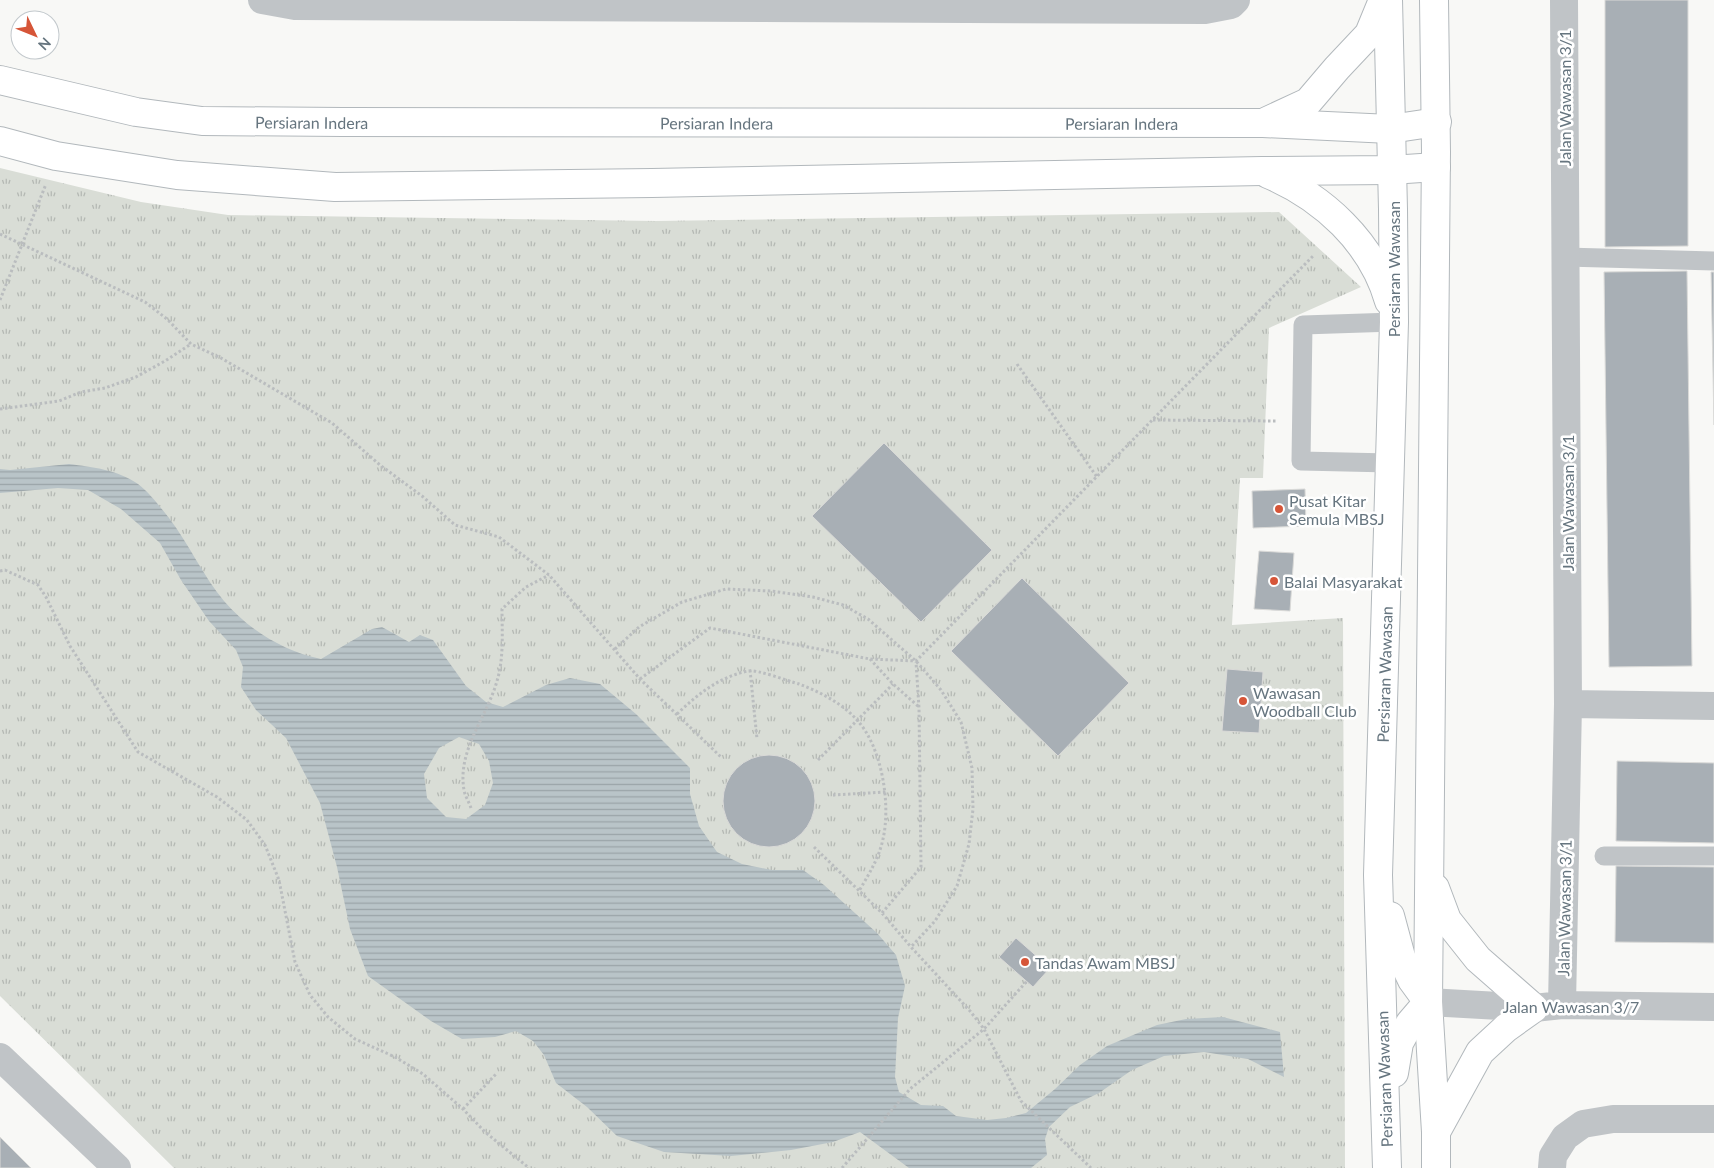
<svg xmlns="http://www.w3.org/2000/svg" width="1714" height="1168" font-family="Lato,sans-serif">
<defs>
<pattern id="park-tufts" width="24" height="20" patternUnits="userSpaceOnUse" patternTransform="scale(1.25)"><rect width="24" height="20" fill="#d9ddd6"/><path d="M3 7l-1-3M5 7V3M7 7l1-3M15 17l-1-3M17 17v-4M19 17l1-3" fill="none" stroke="#b4b8b3"/></pattern>
<pattern id="water-rules" width="6" height="5" patternUnits="userSpaceOnUse" patternTransform="scale(1.25)"><rect width="6" height="5" fill="#b9c4c8"/><path d="M0 2.5h6" fill="none" stroke="#9aa4a8"/></pattern>
</defs>
<rect width="100%" height="100%" fill="#f8f8f6"/>
<path fill="url(#park-tufts)" d="M0,168L141,202L228,215L656,221L1279,212L1361,287L1269,328L1263,478H1240L1232,625L1343,618L1345,1168H174L0,996Z"/>
<path fill="url(#water-rules)" fill-rule="evenodd" d="M69,464C93,467 118,470 138,484C150,493 160,507 169,518C189,544 203,576 224,601C249,630 283,651 321,659L372,629L382,627L409,642L420,635L433,640L466,686L486,702L503,707L546,685L570,678L600,684L636,714L690,768V794L699,826L717,852L742,864L772,870H803L824,885L877,933L896,955L905,986L898,1018L895,1077L899,1092L921,1105L943,1106L956,1116L987,1120L1006,1118L1026,1113L1055,1089L1080,1065L1107,1046L1157,1025L1186,1019L1223,1017L1280,1032L1284,1077L1248,1059L1204,1052L1164,1056L1132,1070L1099,1093L1070,1107L1049,1127L1045,1139L1047,1155L1031,1168H909L860,1132L833,1142L791,1150L731,1156L664,1152L617,1136L587,1107L556,1083L544,1055L533,1041L516,1031L495,1037L462,1039L431,1021L368,976L350,929L337,867L320,803L286,738L256,710L241,687L243,667L236,650L209,621L181,580L160,543L121,509L88,490L58,488L0,493V469L10,470ZM459,737L479,744L489,761L493,783L485,805L466,819L446,817L427,798L424,774L439,748Z"/>
<path fill="#a8afb5" stroke="#dadad8" d="M1605,0H1688V246L1605,247Z
M1687,271L1692,666L1609,667L1604,272Z
M1711,272H1714V425Z
M884,443L992,550L921,622L812,516Z
M1305,489L1306,526L1253,528L1252,491Z
M1259,551L1294,553L1290,611L1254,609Z
M1022,578L1129,683L1058,756L951,651Z
M1227,669L1263,672L1259,733L1222,731Z
M723 801a46 46 0 1 1 92 0a46 46 0 1 1-92 0Z
M1617,761L1714,763V843L1616,841Z
M1616,866L1714,867V943L1615,942Z
M1016,938L1050,968L1033,987L999,957Z
M0,1137L31,1168H0Z"/>
<g fill="none" stroke-linecap="round" stroke-linejoin="round">
<g stroke="#b2b8bc" stroke-width="30">
<g id="secondary">
<path d="M1434,0L1436,152L1428,1002L1436,1132V1168"/>
<path id="s1" d="M0,80L136,112L202,121L343,122L1263,123L1390,129L1437,122"/>
<path d="M1267,121L1308,102L1337,68L1369,34L1383,0"/>
<path d="M0,141L56,156L177,175L335,187L652,183L1262,171L1391,170L1436,167"/>
<path d="M1268,174C1323,197 1372,242 1389,301"/>
<path d="M1435,888L1447,920L1478,959L1534,1008L1506,1028L1480,1052L1436,1132"/>
<path d="M1390,916L1401,957L1412,980L1428,1002"/>
<path d="M1394,1073L1399,1043L1410,1023L1428,1002"/>
<path id="s2" d="M1387,1168L1378,875L1394,322L1393,209L1388,0"/>
</g>
</g>
<path stroke="#babdbf" stroke-width="3" stroke-dasharray="2.5 2.5" stroke-linecap="butt" d="M0,234L145,302L167,319L191,344L221,358L332,423L380,465L422,496L455,525L499,537L549,575L640,679L722,758
M0,300L46,184
M1017,364L1097,477
M0,409L59,401L81,392L105,388L136,377L165,361L191,344
M1153,420L1277,421
M0,571L5,570L38,585L46,597L70,646L138,752L217,797L247,820L265,845L279,880L295,962L310,995L328,1017L355,1039L395,1057L423,1074L463,1109L485,1132L529,1168
M615,649L639,627L682,602L726,589L771,591L813,597L843,605L868,619L916,661L941,690L961,722L972,768L973,809L969,844L957,886L935,921L911,947
M870,659L893,684L919,707
M750,670L757,739
M640,679L710,628L870,659L916,661L1313,256
M677,714C698,694 719,677 748,671C757,669 788,681 799,684C820,692 842,703 857,720C882,747 891,804 883,839C879,858 869,874 859,891
M818,760L893,684
M833,795L886,792
M471,808C469,802 465,796 464,790C457,750 487,717 497,681C504,658 502,633 502,609L526,587L549,575
M814,847L882,913L911,947L970,1011L984,1029L1027,981
M882,913L921,867L919,708L916,662
M463,1109L496,1074
M842,1168L910,1089L984,1029L1021,1101L1091,1168"/>
<path stroke="#c0c4c7" stroke-width="19" d="M1565,257L1714,261
M1390,463L1301,461L1303,325L1394,322
M1604,856H1714"/>
<path stroke="#c0c4c7" stroke-width="28" d="M262,0L295,6L1205,10L1231,5L1236,0
M1568,704L1714,706
M1428,1002L1534,1008L1562,1005L1714,1007
M1562,1005L1568,704L1564,0
M0,1057L117,1168
M1552,1168L1553,1156L1565,1137L1583,1124L1613,1119H1714"/>
<use href="#secondary" stroke="#fff" stroke-width="28"/>
</g>
<g fill="#d65538" stroke="#fff" stroke-width="2">
<circle cx="1279" cy="509" r="5"/>
<circle cx="1274" cy="581" r="5"/>
<circle cx="1243" cy="701" r="5"/>
<circle cx="1025" cy="962" r="5"/>
</g>
<g text-anchor="middle" dominant-baseline="central" stroke-width="5" stroke-linejoin="round" paint-order="stroke">
<g font-size="16" fill="#66757f" stroke="#fff">
<text transform="translate(1564 98) rotate(-90)">Jalan Wawasan 3/1</text>
<text stroke="none"><textPath href="#s1" startOffset="316">Persiaran Indera</textPath></text>
<text stroke="none"><textPath href="#s1" startOffset="721">Persiaran Indera</textPath></text>
<text stroke="none"><textPath href="#s1" startOffset="1126">Persiaran Indera</textPath></text>
<text transform="translate(1393 269) rotate(-90)">Persiaran Wawasan</text>
<text transform="translate(1567 503) rotate(-90)">Jalan Wawasan 3/1</text>
<text stroke="none"><textPath href="#s2" startOffset="494">Persiaran Wawasan</textPath></text>
<text transform="translate(1564 908) rotate(-89)">Jalan Wawasan 3/1</text>
<text x="1571" y="1006">Jalan Wawasan 3/7</text>
<text transform="translate(1384 1079) rotate(-92)">Persiaran Wawasan</text>
</g>
<g font-size="16" fill="#66757f" stroke="#fff" text-anchor="start">
<text x="1289" y="500">Pusat Kitar<tspan x="1289" dy="18">Semula MBSJ</tspan></text>
<text x="1284" y="581">Balai Masyarakat</text>
<text x="1253" y="692">Wawasan<tspan x="1253" dy="18">Woodball Club</tspan></text>
<text x="1035" y="962">Tandas Awam MBSJ</text>
</g>
</g>
<g transform="translate(35 35) rotate(133)"><circle r="24" fill="#ffffff" stroke="#c2c8cc"/>
<path d="M0-4L9 19L0 12L-9 19Z" fill="#d65538"/>
<text y="-8" font-size="14" font-weight="bold" text-anchor="middle" fill="#66757f">N</text>
</g>
</svg>
